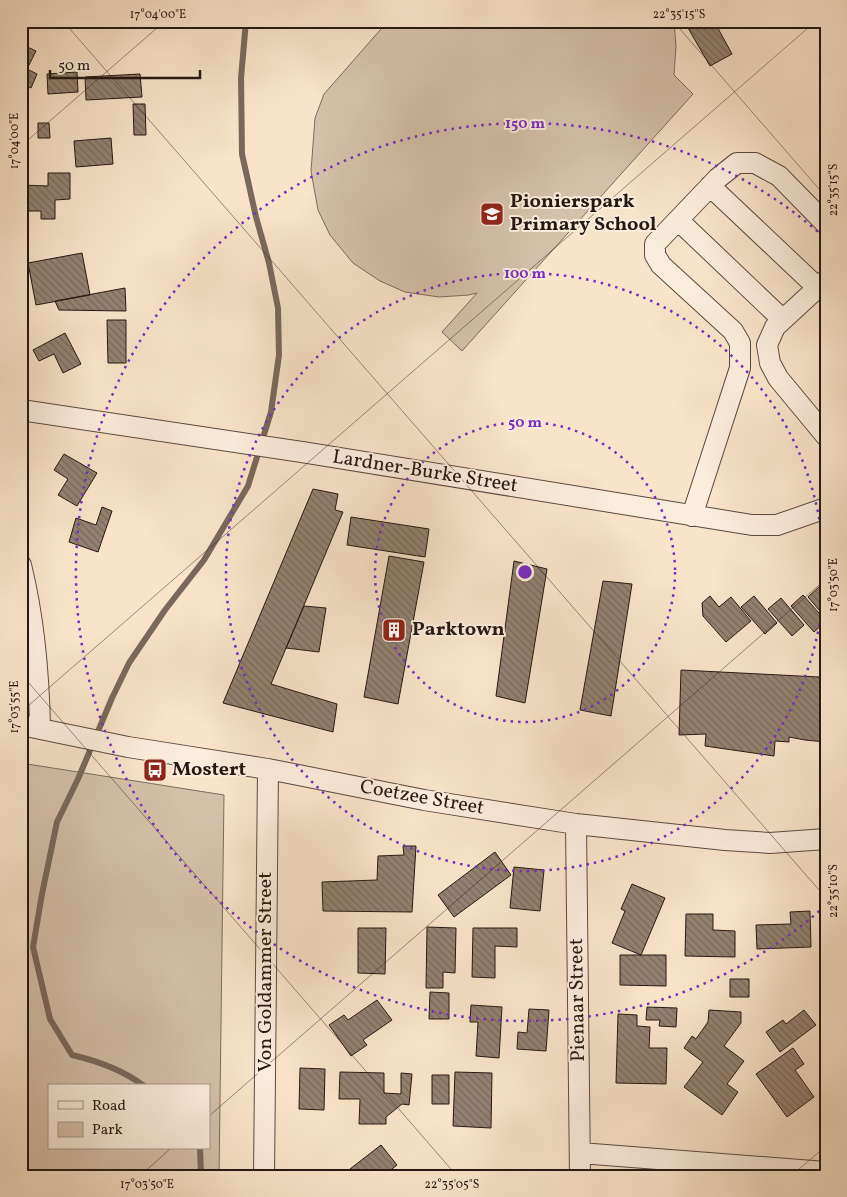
<svg xmlns="http://www.w3.org/2000/svg" width="847" height="1197" font-family="Vollkorn,serif">
<defs>
<pattern id="building-back-hatch" width="6" height="6" patternUnits="userSpaceOnUse" patternTransform="scale(1.25)"><rect width="6" height="6" fill="#938271"/><path d="M-1 5l2 2M0 0l6 6M5-1l2 2" fill="none" stroke="#78695b"/></pattern>
</defs>
<rect width="100%" height="100%" fill="#f9e4c9"/>
<filter id="stains"><feTurbulence type="fractalNoise" baseFrequency=".004" numOctaves="4"/><feColorMatrix values="0 0 0 0 .2 0 0 0 0 .09 0 0 0 0 .02 0 0 0 .5 -.17"/></filter>
<radialGradient id="worn" r=".72"><stop offset=".6" stop-color="#630" stop-opacity="0"/><stop offset="1" stop-color="#630" stop-opacity=".3"/></radialGradient>
<path fill="#d5c1aa" stroke="#7d6c5e" fill-rule="evenodd" d="M388,21H674L676,46L674,75L693,94L462,351L442,332L477,293L469,295L439,297L405,292L380,281L353,263L330,235L318,210L311,171L315,118L324,94Z
M21,763L224,795L219,1176H21ZM49,1086H209V1148H49Z"/>
<g fill="none" stroke-linecap="round" stroke-linejoin="round">
<path stroke="#79695b" stroke-width="6" d="M144,1086C123,1070 98,1061 72,1055L50,1019L33,947L42,894L57,822L78,779L112,698L129,663L165,610L204,560L248,486L271,412L279,355L278,308L269,263L256,217L242,154L241,78L246,21
M200,1148L201,1176"/>
</g>
<path fill="url(#building-back-hatch)" stroke="#251812" d="M684,21H714L732,54L710,66Z
M21,44L36,51L27,69L37,74L31,88L21,83Z
M77,72L78,92L48,94L47,74Z
M140,74L142,97L86,100L85,77Z
M133,104H145L146,135H134Z
M38,123H49L50,138H38Z
M111,138L113,164L76,167L74,141Z
M48,173H70V199L55,200V219H41V211H21V185L48,186Z
M82,253L90,295L36,305L28,263Z
M125,288L126,311L59,310L55,301Z
M107,320H126V363H108Z
M65,333L81,364L63,373L54,354L39,361L33,350Z
M64,454L97,473L77,506L58,495L68,479L54,470Z
M313,489L338,494L335,510L343,512L271,684L337,704L333,732L223,703Z
M102,507L112,511L98,552L69,542L76,518L96,525Z
M351,517L429,529L425,557L347,545Z
M389,556L424,562L398,704L364,697Z
M514,561L547,569L525,703L496,696Z
M603,581L632,584L611,716L580,710Z
M820,586L826,593V618L808,597Z
M803,595L826,621L814,632L791,606Z
M710,596L719,607L731,597L751,621L726,642L703,616L702,603Z
M754,596L777,623L765,634L741,607Z
M781,598L804,625L792,636L768,609Z
M304,606L326,608L319,652L286,648Z
M681,670L819,677L826,707V742L805,740L789,737V742L775,741L774,756L705,746L706,734L679,735Z
M403,846H416L412,912L323,911L322,882L377,880L378,856L404,855Z
M495,852L511,875L454,917L438,895Z
M514,867L544,870L540,911L510,908Z
M632,884L665,898L641,955L612,943L625,911L621,909Z
M810,911L811,947L757,949L756,925L791,924L790,912Z
M686,914H713V930L735,931V957L685,956Z
M427,927L456,928L455,973L443,972V988H426Z
M358,928H386L385,974L358,973Z
M473,928H517V947L495,946V978L472,977Z
M620,955H666V986L620,985Z
M730,979H749V997H730Z
M430,992L449,993V1019H429Z
M377,1000L392,1020L363,1040L367,1045L351,1056L329,1025L344,1015L348,1020Z
M471,1005L502,1007L499,1058L476,1056L478,1022H470Z
M647,1007L677,1008L676,1027L659,1026L660,1020H646Z
M529,1009L549,1010L546,1051L517,1049L518,1032L527,1033Z
M709,1010L741,1012V1023L724,1046L744,1061L727,1084L738,1092L722,1115L684,1087L703,1062L684,1048L692,1036L696,1039L708,1022Z
M804,1010L816,1025L780,1052L766,1032L783,1020L786,1024Z
M618,1014L637,1015V1026L650,1027L649,1048H667L666,1084L616,1083Z
M793,1048L804,1064L795,1070L814,1097L787,1117L756,1074Z
M300,1068L325,1069L324,1110L299,1109Z
M340,1072L384,1073V1093L401,1094V1073L412,1074L409,1105L402,1104L386,1117V1124H359L360,1099H339Z
M455,1072L492,1073L491,1128L453,1126Z
M432,1075H449V1104H432Z
M381,1145L397,1165L383,1176H341Z
M499,1171H523V1176H499Z"/>
<g fill="none" stroke-linecap="round" stroke-linejoin="round">
<g stroke="#5a4b40" stroke-width="22">
<path id="minor" d="M710,186L818,288
M678,220L782,319
M826,280L775,327L767,345L770,363L778,378L826,436
M21,410L302,452L752,525H777L826,508
M692,516L740,368V343L733,331L661,265L655,255V244L718,178L737,163H755L779,176L826,224
M21,565C34,618 39,673 40,728
M21,725L128,747L268,769L424,800L576,824L725,840L770,843L826,839
M576,824L580,1176
M580,1153L826,1172
M264,1176L268,769"/>
</g>
<use href="#minor" stroke="#fbeddc" stroke-width="20"/>
</g>
<path fill="none" stroke="#251812" stroke-width="1" stroke-opacity="0.45" d="M63,21L826,898M673,21L826,197M21,146L165,21M21,674L457,1176M21,712L816,21M209,1116L826,579M140,1176L171,1148M791,1176L826,1146"/>
<g fill="none" stroke="#7b2cbf" stroke-width="2.5" stroke-dasharray="2.5 5">
<circle cx="525" cy="572" r="150"/>
<circle cx="525" cy="572" r="299"/>
<path d="M825 906A449 449 0 1 1 825 238"/>
</g>
<defs>
<g id="school-square" transform="scale(1.25)"><rect x="-9" y="-9" width="18" height="18" rx="4" fill="#8f2418" stroke="#fbeddc"/><path d="M0-5L7-2L0 1L-7-2ZM-4 1L0 2.5L4 1V4Q0 6-4 4Z" fill="#fff"/></g>
<g id="building-square" transform="scale(1.25)"><rect x="-9" y="-9" width="18" height="18" rx="4" fill="#8f2418" stroke="#fbeddc"/><path d="M-4-6H4V6H1V3H-1V6H-4ZM-2.5-4.3h1.7v1.8h-1.7ZM.8-4.3h1.7v1.8H.8ZM-2.5-1h1.7V.8h-1.7ZM.8-1h1.7V.8H.8Z" fill="#fff"/></g>
<g id="bus-square" transform="scale(1.25)"><rect x="-9" y="-9" width="18" height="18" rx="4" fill="#8f2418" stroke="#fbeddc"/><path d="M-5-6H5V4H4V6H2V4H-2V6H-4V4H-5ZM-3.5-4V0h7V-4ZM-3.5 1.2v1.5H-2V1.2ZM2 1.2v1.5H3.5V1.2Z" fill="#fff"/></g>
</defs>
<g fill-rule="evenodd">
<use href="#school-square" x="492" y="214"/>
<use href="#building-square" x="394" y="630"/>
<use href="#bus-square" x="155" y="770"/>
</g>
<g text-anchor="middle" dominant-baseline="central" stroke-width="4" stroke-linejoin="round" paint-order="stroke">
<g font-size="20" font-weight="bold" fill="#251812" stroke="#fbeddc" text-anchor="start">
<text x="510" y="202">Pionierspark<tspan x="510" dy="23">Primary School</tspan></text>
<text x="412" y="630">Parktown</text>
<text x="172" y="770">Mostert</text>
</g>
<g font-size="20" fill="#251812" stroke="#fbeddc">
<text transform="translate(425 472) rotate(9)">Lardner-Burke Street</text>
<text transform="translate(422 798) rotate(10)">Coetzee Street</text>
<text transform="translate(266 972) rotate(-90)">Von Goldammer Street</text>
<text transform="translate(578 1000) rotate(-91)">Pienaar Street</text>
</g>
</g>
<circle cx="525" cy="572" r="8" fill="#7b2cbf" stroke="#fbeddc" stroke-width="2.5"/>
<g font-size="15" text-anchor="middle" font-weight="bold" fill="#7b2cbf" stroke="#fbeddc" stroke-width="4" stroke-linejoin="round" paint-order="stroke">
<text x="525" y="128">150 m</text>
<text x="525" y="278">100 m</text>
<text x="525" y="427">50 m</text>
</g>
<rect width="847" height="1197" fill="none" stroke="#f9e4c9" stroke-width="55"/>
<rect x="48" y="1084" width="162" height="65" fill="#fbeddc" stroke="#a5988b"/>
<rect x="58" y="1101" width="25" height="8" fill="#fbeddc" stroke="#a5988b"/>
<text x="92" y="1110" font-size="15" fill="#251812">Road</text>
<rect x="58" y="1122" width="25" height="15" fill="#d5c1aa" stroke="#a5988b"/>
<text x="92" y="1134" font-size="15" fill="#251812">Park</text>
<path d="M50 70v8h150v-8" fill="none" stroke="#251812" stroke-width="2.5"/>
<text x="58" y="70" font-size="15" fill="#251812" stroke="#fbeddc" stroke-width="4" paint-order="stroke">50 m</text>
<rect x="28" y="28" width="792" height="1142" fill="none" stroke="#251812" stroke-width="2"/>
<g font-size="12" text-anchor="middle" fill="#251812">
<text x="158" y="18">17°04'00"E</text>
<text x="679" y="18">22°35'15"S</text>
<text transform="translate(14 141) rotate(-90)" y="4">17°04'00"E</text>
<text transform="translate(833 190) rotate(-90)" y="4">22°35'15"S</text>
<text transform="translate(833 585) rotate(-90)" y="4">17°03'50"E</text>
<text transform="translate(14 707) rotate(-90)" y="4">17°03'55"E</text>
<text transform="translate(833 891) rotate(-90)" y="4">22°35'10"S</text>
<text x="147" y="1188">17°03'50"E</text>
<text x="452" y="1188">22°35'05"S</text>
</g>
<rect width="100%" height="100%" filter="url(#stains)"/>
<rect width="100%" height="100%" fill="url(#worn)"/>
</svg>
